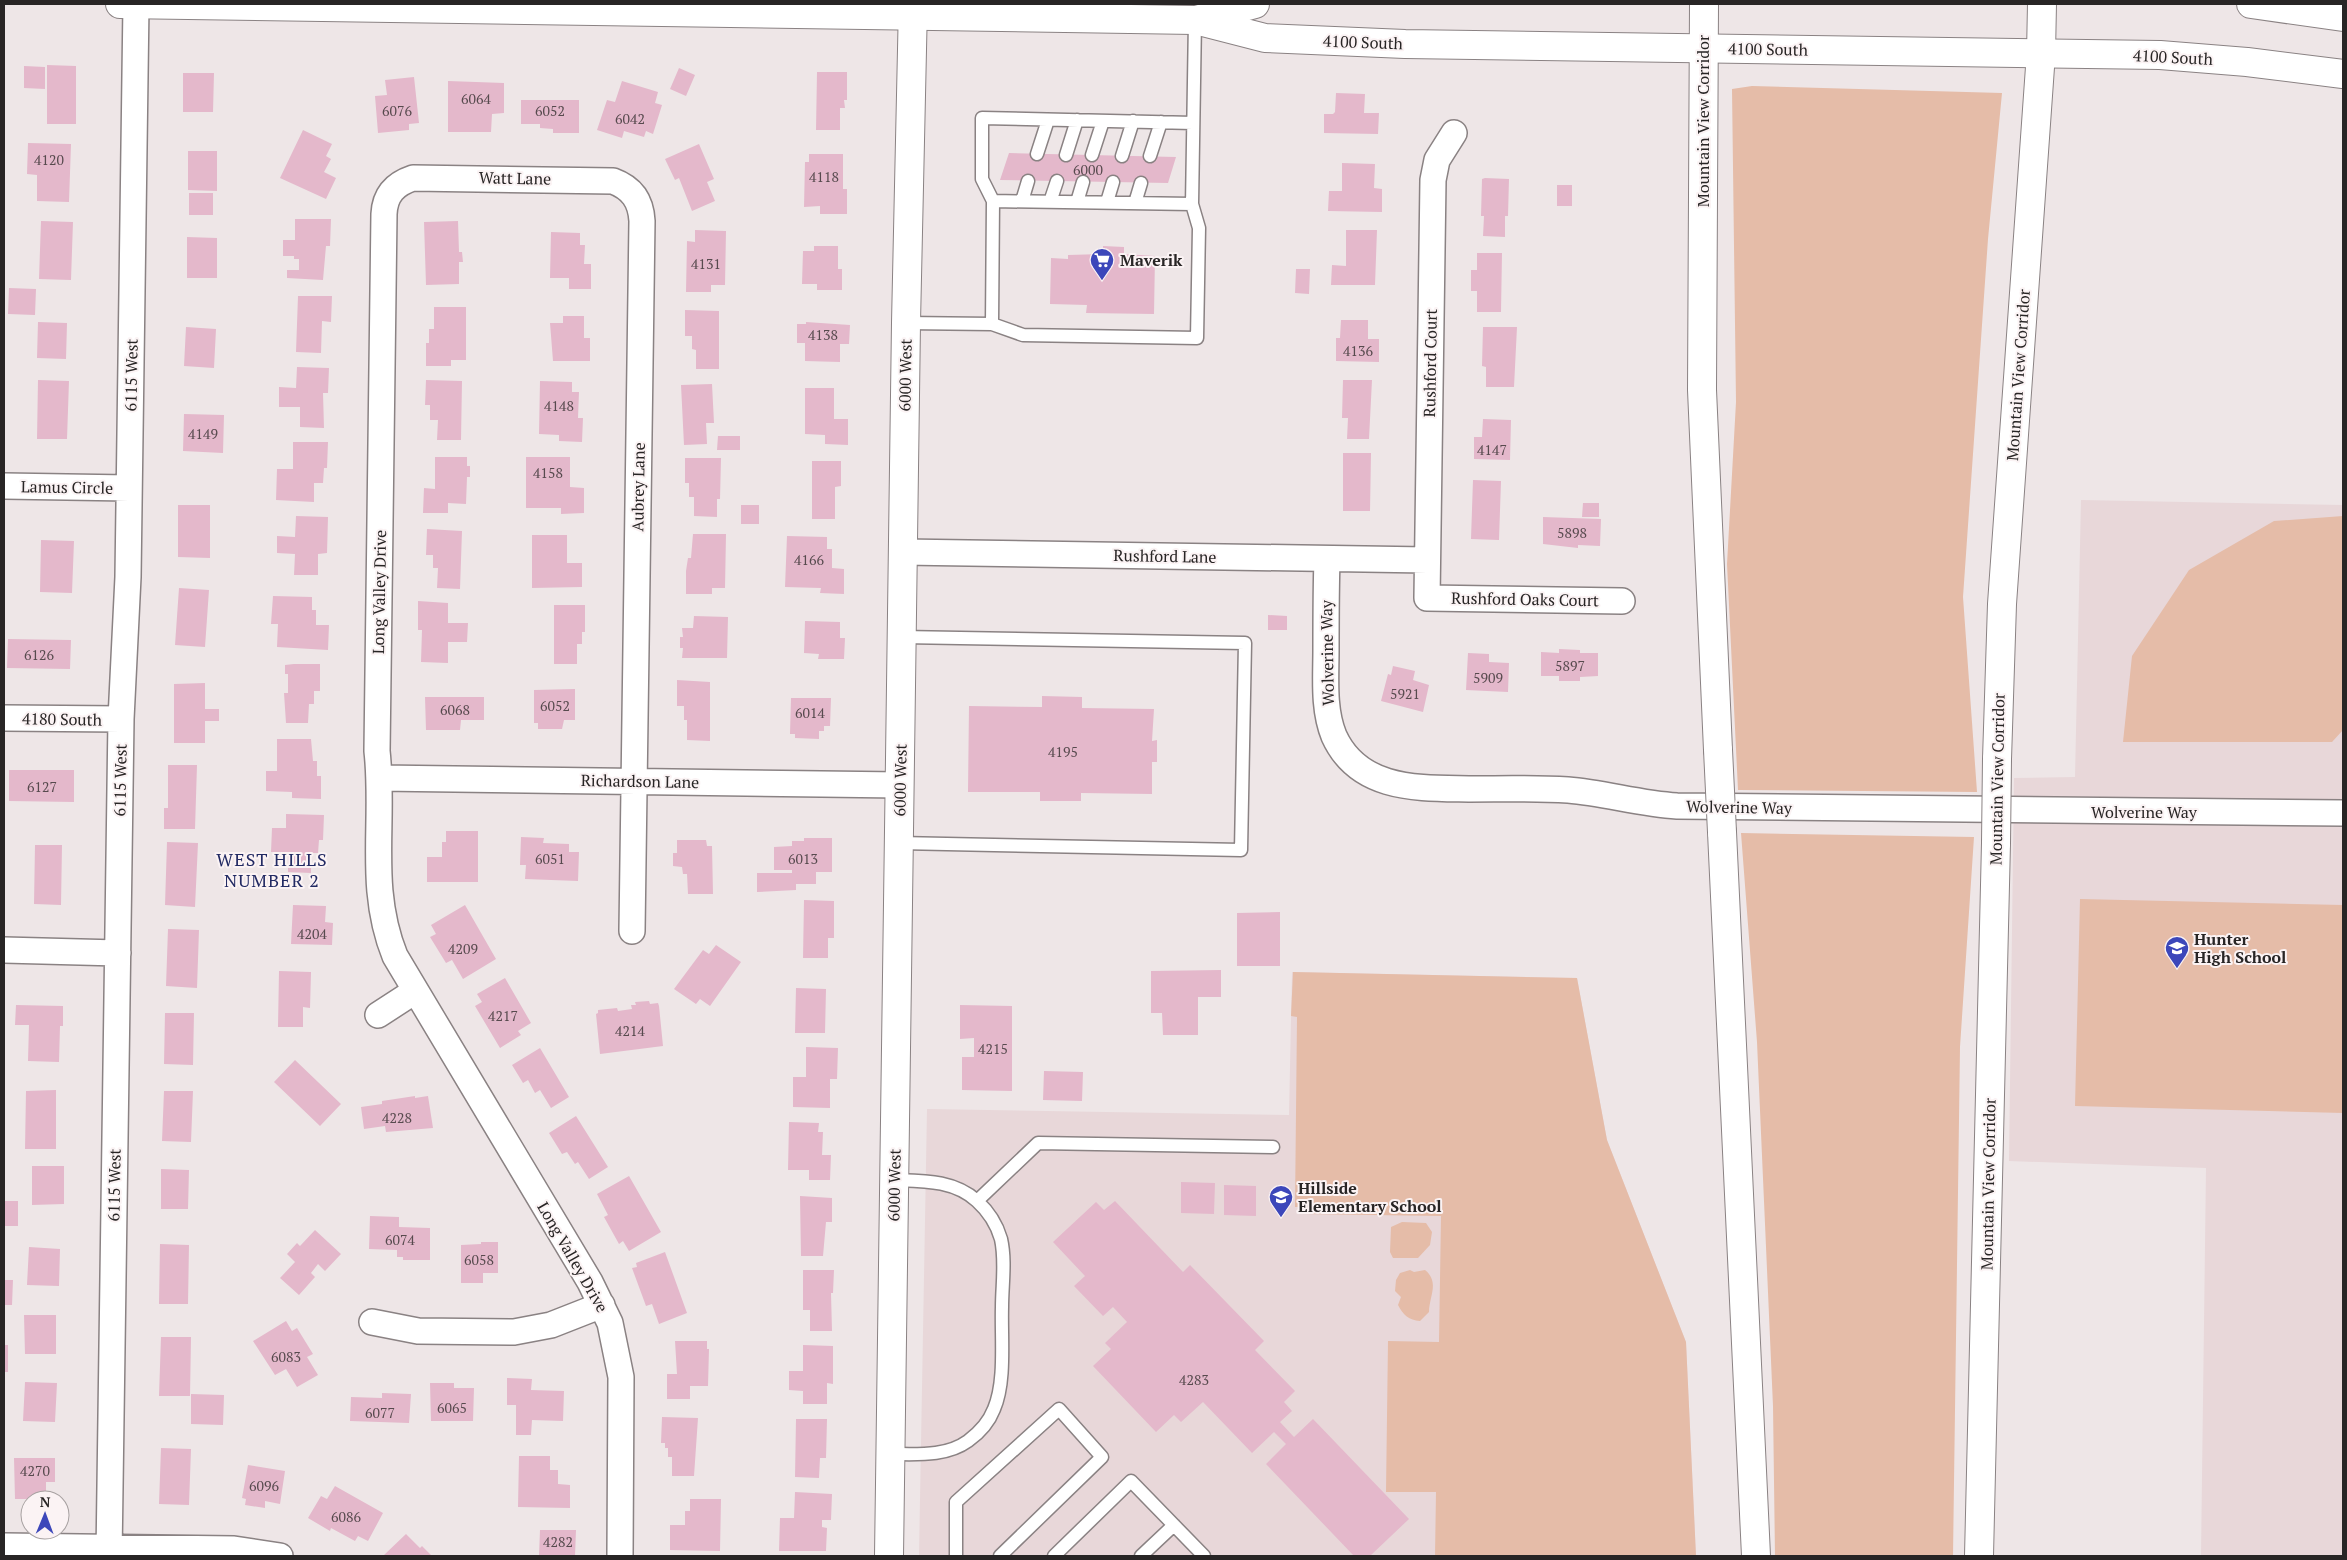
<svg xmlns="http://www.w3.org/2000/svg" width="2347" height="1560" font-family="'PT Serif',serif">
<rect width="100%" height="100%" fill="#eee6e7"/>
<path fill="#e8d7d9" d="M2081,500L2343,505V1556H2201L2206,1168L2009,1161L2014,778L2075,777Z
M1292,972L1577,978L1607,1140L1686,1342L1696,1556H919L927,1109L1289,1115Z"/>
<path fill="#e5bca8" d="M1752,86L2002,93L1988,239L1963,597L1977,792L1738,790L1727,564L1736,402L1732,89Z
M2343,516V730L2332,742H2123L2132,656L2189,570L2274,521Z
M1741,833L1974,837L1960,1047L1953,1556H1775L1773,1406L1757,1042Z
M2080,899L2343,905V1113L2075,1106Z
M1293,972L1577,978L1607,1140L1686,1342L1696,1556H1435L1436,1492H1386L1388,1341L1439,1342L1441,1216L1302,1214V1207H1295L1297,1017L1291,1016Z
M1402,1222L1426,1223L1432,1232L1430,1245L1418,1258H1393L1390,1252L1391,1227Z
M1410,1270L1414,1272L1425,1270C1440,1282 1429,1297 1429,1312L1420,1321C1409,1320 1403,1315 1398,1305L1401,1297L1395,1291L1396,1280L1400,1273Z"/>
<path fill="#e4b8cb" d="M47,65L76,66V124H47Z
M24,66L45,67V89L24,88Z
M679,68L695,75L686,96L670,89Z
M817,72H847V100H844L845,108H840V130H816Z
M183,73H214L213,112H183Z
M414,77L419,123L409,124V130L378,133L375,96L387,95L385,80Z
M448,81L504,83V113L492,114L491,132H448Z
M622,81L658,92L655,103L662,105L653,134L646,131L644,137L624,131L622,138L597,130L607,100L615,102Z
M1336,93L1365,94L1364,113H1379L1378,134L1324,133V114H1333L1335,112Z
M521,100H579V133H553V129L540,128V124H521Z
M303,130L332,144L326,156L331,159L324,172L336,178L326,199L280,178Z
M28,143L71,144L69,202L37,201V175L27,174Z
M699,144L714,179L707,182L715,201L692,211L679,178L675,180L665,159Z
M188,151H217V191L188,190Z
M1009,153L1176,157L1168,183L1000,180Z
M809,154H843V189H847V214H820V206L804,207L805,162H809Z
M1342,163L1375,164L1374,188L1382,189V212L1328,211L1329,191H1342Z
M1485,178L1509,179L1508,216H1505V237L1483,236L1484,216H1481L1482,179Z
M1557,185H1572V206H1557Z
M189,193H213V215H189Z
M295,219H331L330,246H326L323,280L287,278V270H299V259H294V256H283V240H295Z
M41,221L73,222L71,280L39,279Z
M458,221L459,252H462L463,262H459V284L426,285L424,222Z
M695,230L726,231L725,285H711V292H686L687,241L695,242Z
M1346,230H1377L1375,285H1331L1332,265L1346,266Z
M551,232L580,233V245H585L584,264H591V289H569V278H550Z
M187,237L217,238V278H187Z
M814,246H838V269H842V290H817V284H802L803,251H814Z
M1103,246L1124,247V254L1155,256L1154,314L1086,313L1087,305L1050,304L1051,258L1068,259V255L1103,254Z
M1477,253H1502L1501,312H1477V291H1471V270H1477Z
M1296,269H1310L1309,294L1295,293Z
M9,288L36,289L35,315L8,314Z
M298,296H332L331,322L322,321L321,353L296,352Z
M434,307H466V360H451V366H426V343H429V329H434Z
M685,310L719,311V369H696V350L692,349V336H685Z
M563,316H584V338H590V361H553L550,323H563Z
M1341,320H1368V339H1379V362L1336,361V338H1340Z
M38,322L67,323L66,359L37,358Z
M806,322L850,325L849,344H840V362L805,361V343H797V324H806Z
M186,327L216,329L214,368L184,366Z
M1483,327H1517L1514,387H1486V367L1482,366Z
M297,367L329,368L328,393H323L324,428L300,427V407H279V387L296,388Z
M38,380L69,381L67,439H37Z
M426,380L462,381L461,440H437L438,420H430V405H425Z
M1343,380H1372L1369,439H1347L1348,418H1342Z
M540,381L572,382V392H579L578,418H583L582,442L559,441V435L539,434Z
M712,384L714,423H706L707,444L684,445L681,385Z
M805,388H834V419H848V445L825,444V435L805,434Z
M184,414L224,415L223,453L183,451Z
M1483,419L1511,420L1510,460L1474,459V437H1482Z
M718,436H740V450H717Z
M293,442H328L327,468H324L323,483H314V502L276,500L277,469H293Z
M1343,453H1371L1370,511H1343Z
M435,457H467V466H470V477H467L466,504L448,503V513H423L424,488L435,489Z
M526,457H570V487L584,488V513L561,514V508H526Z
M685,458H721L720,499H717V517L694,516V497H689V483H685Z
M812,461H841V486L835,487V519H812Z
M1473,480L1501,481L1499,540L1471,539Z
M1583,503H1599V517H1582Z
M178,505H210V558L178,557Z
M741,505H759V524H741Z
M296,516L328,517L327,553L318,554V575H294L295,554L277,553V536L295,537Z
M1543,517L1601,519L1600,546L1578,545V548L1543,544Z
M427,529L462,531L460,589L437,588L438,568H433V555H426Z
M693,534H726L725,588H712V594H686V571L688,558H691Z
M532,535H567V563H582V587L532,588Z
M787,536L827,537V549H832V568L844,569V594L820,593L821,588L785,587Z
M41,540L74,541L72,593L40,592Z
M179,588L209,590L205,647L175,645Z
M273,596L312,597V610H316V625H329L328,650L277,647L278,624H271Z
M418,601L448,603V623H468L467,642H448V663L421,662L422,630H418Z
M554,605H585V632H582V644H577V664H554Z
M1268,615L1287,616V630H1268Z
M694,616L728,617L727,658H682L683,648H680V637H683L682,628H693Z
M805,621L840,622V638H845L844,659H818L819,654L804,653Z
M8,639L71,640L70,669L7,668Z
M1559,649L1580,650V653H1598V676L1580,677V681H1559V676H1541V652L1559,653Z
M1468,653L1489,654V662L1509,663L1508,692L1466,690Z
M294,664H320V691H314V704H309L308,723H286L284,693H288V674H285V665Z
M1393,666L1415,671L1413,680L1429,685L1423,712L1381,701L1388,674L1391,675Z
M677,680L710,682V741L687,740V720H684V706H677Z
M205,683V709H219V721H205V743H174V684Z
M575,689V720H564L562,729H538V723H534V690Z
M1042,696L1082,697V708L1154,709L1152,741L1157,740V762H1152V794L1081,793V801H1040V792H968L969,706L1042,707Z
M425,697H484V720H461L460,730H426Z
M791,698H831L830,726H824V731H819V739L795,738V734H790Z
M277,739H311L313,761H317V776H321V799L292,798V792L266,791V771H277Z
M168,765H197L195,829H164V808H168Z
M9,770H74V802L9,801Z
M286,814L324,815L323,840H319L318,853H311V873L288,872V852H271L272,828H286Z
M446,831H478V882H427V857H442V842H446Z
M521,837L544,838L543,843L569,844V852H579L578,881L525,879L526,865H520Z
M804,838H832V872H816V884H796V890L757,892V873H792V870H774V847L792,846V841H804Z
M677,840H706L707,846H712L713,894H688L687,874H683L682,867L673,866V853H677Z
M167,842L198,843L195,907L165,905Z
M35,845H62L61,905L34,904Z
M804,900L834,901V938H828V958H803Z
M293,905L326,906L325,922L333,923L332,945L291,944Z
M465,905L496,959L463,979L452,960L446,963L430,937L436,934L431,925Z
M1280,912V966H1237V913Z
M168,929L199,930L197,988L166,986Z
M716,945L741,962L710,1006L700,999L696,1004L674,989L703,950L709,954Z
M1221,970V997H1198V1035H1163L1162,1013H1151V971Z
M279,971L311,972L310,1008L303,1007V1027H278Z
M505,978L531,1023L518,1031L521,1035L500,1048L475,1006L482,1002L477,994Z
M796,988L826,989L825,1033H795Z
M649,1001L650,1004L658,1003L659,1006L663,1046L600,1054L596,1014L598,1013V1010L617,1008L618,1011L632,1009L631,1005H636L635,1002Z
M16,1005L63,1006V1026H60L59,1062L28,1061L29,1025H15Z
M960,1005L1012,1006V1091L962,1090V1057H974V1038L960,1039Z
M165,1013H194L193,1065L164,1064Z
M806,1047L838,1048L837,1079H830V1108L793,1107V1077H806Z
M540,1048L569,1097L551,1108L540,1090L535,1093L528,1080L523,1083L512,1065Z
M295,1060L341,1104L320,1126L274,1082Z
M1044,1071L1083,1072L1082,1101L1043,1100Z
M56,1090V1149H25L26,1091Z
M164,1091H193L191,1142L162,1141Z
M415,1096V1098L428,1096L433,1128L386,1132L385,1126L364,1129L361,1107L382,1104V1101Z
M576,1116L608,1167L589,1179L578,1162L575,1164L567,1152L562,1154L549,1133Z
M789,1122L819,1123L818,1132H823L822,1155H831L830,1180H809V1170H788Z
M32,1166H64V1204L32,1205Z
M161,1169L189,1170L188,1209H161Z
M629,1176L661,1232L629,1251L623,1241L619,1244L604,1217L608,1215L597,1194Z
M1181,1182L1215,1183L1214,1214L1181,1213Z
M1224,1185L1256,1186V1216L1224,1215Z
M800,1196L832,1198V1222H826L823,1256H801Z
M4,1201H18V1226H4Z
M1115,1201L1183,1272L1190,1265L1264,1341L1255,1350L1295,1391L1284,1402L1292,1411L1280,1422L1294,1437L1313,1419L1409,1519L1370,1556H1354L1266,1464L1286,1444L1274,1432L1252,1453L1203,1402L1181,1422L1174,1415L1156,1432L1093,1366L1111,1349L1105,1343L1127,1322L1113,1307L1103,1316L1074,1286L1085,1276L1053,1242L1096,1202L1104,1210Z
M370,1216L399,1217V1227L430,1228V1260H403V1257H397V1250L369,1249Z
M315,1230L341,1254L325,1271L318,1264L311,1273L315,1277L299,1295L280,1278L295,1262L287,1254L297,1243L300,1246Z
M481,1242H498V1273H483V1283H461V1245L481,1244Z
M160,1244L189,1245L188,1304H159Z
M29,1247L60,1249L59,1286L27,1285Z
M665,1252L687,1313L659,1324L652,1304L646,1306L632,1268L637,1267L636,1263Z
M803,1270H834L833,1293H831L832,1331H810V1310H803Z
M4,1280H13L12,1305H4Z
M24,1315H56V1354H25Z
M286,1321L292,1331L297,1328L313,1354L307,1357L318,1375L297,1387L286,1369L275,1375L253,1341Z
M161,1337H191L190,1396H159Z
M675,1341H707V1349H709L708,1386H690V1399H667V1374H677Z
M4,1345H8V1372H4Z
M803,1345L833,1346V1384L827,1383V1404H803V1391L789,1390V1371H803Z
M507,1378L532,1379L531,1390L564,1391L563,1421L532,1420L531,1435H516V1405H507Z
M25,1382L57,1383L55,1422L23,1421Z
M430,1383H454V1388H474L473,1421H431Z
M382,1393L411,1394L409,1423L350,1421L351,1397L382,1398Z
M191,1394L224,1395L223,1425L191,1424Z
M662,1417L698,1418L694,1476H672V1457H668V1448H665V1443H661Z
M796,1419H827L826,1458H820L819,1478L795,1477Z
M161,1448L191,1449L189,1505L159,1504Z
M519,1456H550V1470H558V1484L570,1485V1508L518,1507Z
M14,1458H55V1482H46V1499H15Z
M248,1465L285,1471L280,1504L265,1501V1508L245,1505L246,1499L242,1498Z
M335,1486L383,1513L368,1541L358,1536L355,1541L331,1528L330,1531L308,1518L321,1496L327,1499Z
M795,1492L832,1494L831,1520H822V1527L827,1528L826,1551H779L780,1518H794Z
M690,1499H721L720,1551L670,1550V1525H685V1511H690Z
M540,1530H576L575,1556H539Z
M406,1534L420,1548L422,1546L432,1556H386L384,1555Z"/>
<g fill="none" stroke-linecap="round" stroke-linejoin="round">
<g stroke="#8a8283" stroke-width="15">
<path id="service" d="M1037,154L1048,120
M1066,155L1077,120
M1092,155L1103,121
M1122,156L1133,121
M1150,156L1161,122
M993,201L1192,204
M1022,201L1028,181
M1050,202L1057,181
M1077,202L1083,182
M1107,202L1113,182
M1135,203L1141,183
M906,323L992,324L1023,335L1197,338L1199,228L1192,204L1195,20
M992,324L993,201L982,179V118L1193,123
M899,843L1241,850L1245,643L902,637
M977,1201L1038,1143L1273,1147
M890,1454C916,1454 946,1457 968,1441C979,1433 989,1422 994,1409C1006,1381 1001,1338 1002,1307C1002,1285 1006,1261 1001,1239C997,1225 988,1211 977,1201C954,1180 923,1181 894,1180
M956,1556V1502L1059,1409L1102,1457L1000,1556
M1054,1556L1131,1481L1204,1556
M1141,1556L1174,1525"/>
</g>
<g stroke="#8a8283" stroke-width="28">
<path id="minor" d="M1454,133L1437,160L1433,180L1427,598L1622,601
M4,486L129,488
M903,552L1427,560
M1327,559C1326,589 1326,619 1326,650C1326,678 1323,709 1334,736C1359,791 1419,788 1469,789C1502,789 1535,788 1568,790C1605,793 1640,804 1677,806L2343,813
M4,718L121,719
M380,778L900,785
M4,950L118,953
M378,1015L415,991
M372,1322L418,1331L514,1332L551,1325L602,1305
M4,1546L234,1549L280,1556
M109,1556L121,719L128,577L136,4
M620,1556L621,1377L610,1323L590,1282L395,956C367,887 385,822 377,751L384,214C385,194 395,184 413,178L613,181C632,188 641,201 642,221L632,931"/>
</g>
<g stroke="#8a8283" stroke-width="30">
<path id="tertiary" d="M889,1556L906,323L913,4"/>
</g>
<g stroke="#8a8283" stroke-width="30">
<path id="secondary" d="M120,4L1195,20L1265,38L1405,44L2160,55L2247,62L2343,74
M2251,4L2343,17
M1196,20L1255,4"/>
</g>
<g stroke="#8a8283" stroke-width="30">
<path id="trunk" d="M1704,4L1702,390L1718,750
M1997,759L2002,604L2041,53L2042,4
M1722,832L1756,1556
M1979,1556L1996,843"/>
</g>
<use href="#service" stroke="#fff" stroke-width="12"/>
<use href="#minor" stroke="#fff" stroke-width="25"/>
<use href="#tertiary" stroke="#fff" stroke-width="28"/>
<use href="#secondary" stroke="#fff" stroke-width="28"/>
<use href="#trunk" stroke="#fff" stroke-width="28"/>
<g stroke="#8a8283" stroke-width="30" stroke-linecap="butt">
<path id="trunk-bridge" d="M1718,750L1722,832
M1996,843L1997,759"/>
</g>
<use href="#trunk-bridge" stroke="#fff" stroke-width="28"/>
</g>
<defs>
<g id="supermarket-pin" transform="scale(1.25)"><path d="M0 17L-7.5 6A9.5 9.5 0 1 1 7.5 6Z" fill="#3c47ba" stroke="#fbf3f4"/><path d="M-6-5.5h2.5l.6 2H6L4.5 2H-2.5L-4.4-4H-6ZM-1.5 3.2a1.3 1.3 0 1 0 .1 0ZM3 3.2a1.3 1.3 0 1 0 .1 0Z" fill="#fff"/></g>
<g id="school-pin" transform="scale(1.25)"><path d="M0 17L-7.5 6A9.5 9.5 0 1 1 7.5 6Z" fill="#3c47ba" stroke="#fbf3f4"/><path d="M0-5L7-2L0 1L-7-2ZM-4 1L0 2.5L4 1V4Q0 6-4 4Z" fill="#fff"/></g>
</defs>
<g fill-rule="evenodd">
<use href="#supermarket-pin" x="1102" y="260"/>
<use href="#school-pin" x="2177" y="948"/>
<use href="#school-pin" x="1281" y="1197"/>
</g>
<g text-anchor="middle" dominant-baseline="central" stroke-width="4" stroke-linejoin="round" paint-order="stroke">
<g font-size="14" fill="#574a4e">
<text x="476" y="98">6064</text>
<text x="397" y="110">6076</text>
<text x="550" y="110">6052</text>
<text x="630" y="118">6042</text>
<text x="49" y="159">4120</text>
<text x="1088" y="169">6000</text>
<text x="824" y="176">4118</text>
<text x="706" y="263">4131</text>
<text x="823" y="334">4138</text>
<text x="1358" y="350">4136</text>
<text x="559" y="405">4148</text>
<text x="203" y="433">4149</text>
<text x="1492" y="449">4147</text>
<text x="548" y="472">4158</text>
<text x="1572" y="532">5898</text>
<text x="809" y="559">4166</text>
<text x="39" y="654">6126</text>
<text x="1570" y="665">5897</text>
<text x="1488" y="677">5909</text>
<text x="1405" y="693">5921</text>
<text x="555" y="705">6052</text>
<text x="455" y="709">6068</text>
<text x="810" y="712">6014</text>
<text x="1063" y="751">4195</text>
<text x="42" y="786">6127</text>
<text x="550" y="858">6051</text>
<text x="803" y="858">6013</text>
<text x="312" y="933">4204</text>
<text x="463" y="948">4209</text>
<text x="503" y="1015">4217</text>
<text x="630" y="1030">4214</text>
<text x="993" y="1048">4215</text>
<text x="397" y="1117">4228</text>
<text x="400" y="1239">6074</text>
<text x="479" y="1259">6058</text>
<text x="286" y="1356">6083</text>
<text x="1194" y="1379">4283</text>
<text x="452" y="1407">6065</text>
<text x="380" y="1412">6077</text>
<text x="35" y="1470">4270</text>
<text x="264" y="1485">6096</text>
<text x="346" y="1516">6086</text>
<text x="558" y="1541">4282</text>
</g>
<g font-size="16" fill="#282525" stroke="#fbf3f4">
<text transform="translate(1363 42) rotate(2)">4100 South</text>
<text transform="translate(1768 49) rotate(1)">4100 South</text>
<text transform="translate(2173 57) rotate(3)">4100 South</text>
<text transform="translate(1703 121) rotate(-90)">Mountain View Corridor</text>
<text transform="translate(515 178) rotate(1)">Watt Lane</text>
<text transform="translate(1430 363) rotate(-89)">Rushford Court</text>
<text transform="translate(131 375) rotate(-89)">6115 West</text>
<text transform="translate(905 375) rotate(-89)">6000 West</text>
<text transform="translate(2018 375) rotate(-86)">Mountain View Corridor</text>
<text transform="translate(67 487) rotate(1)">Lamus Circle</text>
<text transform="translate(638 487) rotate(-89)">Aubrey Lane</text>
<text transform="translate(1165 556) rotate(1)">Rushford Lane</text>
<text transform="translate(379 592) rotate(-89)">Long Valley Drive</text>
<text transform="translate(1525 599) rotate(1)">Rushford Oaks Court</text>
<text transform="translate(1327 653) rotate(-91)">Wolverine Way</text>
<text transform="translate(62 719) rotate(1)">4180 South</text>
<text transform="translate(1997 779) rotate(-89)">Mountain View Corridor</text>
<text transform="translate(120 780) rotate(-89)">6115 West</text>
<text transform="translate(900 780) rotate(-89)">6000 West</text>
<text transform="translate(640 781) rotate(1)">Richardson Lane</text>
<text transform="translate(1739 807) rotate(1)">Wolverine Way</text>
<text x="2144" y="812">Wolverine Way</text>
<text transform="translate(1988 1184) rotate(-89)">Mountain View Corridor</text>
<text transform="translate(114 1185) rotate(-89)">6115 West</text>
<text transform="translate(894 1185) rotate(-89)">6000 West</text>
<text transform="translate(573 1257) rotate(60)">Long Valley Drive</text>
</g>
<g font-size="16" font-weight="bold" fill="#282525" stroke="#fbf3f4" text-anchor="start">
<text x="1120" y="260">Maverik</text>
<text x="2194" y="939">Hunter<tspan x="2194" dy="18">High School</tspan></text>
<text x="1298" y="1188">Hillside<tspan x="1298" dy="18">Elementary School</tspan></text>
</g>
<g font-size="18" letter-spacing="1" fill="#222a63" stroke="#fbf3f4">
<text x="272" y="859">WEST HILLS<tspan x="272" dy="21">NUMBER 2</tspan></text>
</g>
</g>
<rect width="2347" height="1560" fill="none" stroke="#282525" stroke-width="10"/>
<g transform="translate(45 1515) rotate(1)"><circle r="24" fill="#fbf3f4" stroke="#a7a1a1"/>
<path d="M0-4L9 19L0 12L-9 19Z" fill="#3c47ba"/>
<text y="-8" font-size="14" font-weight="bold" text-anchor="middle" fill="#282525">N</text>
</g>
</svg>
